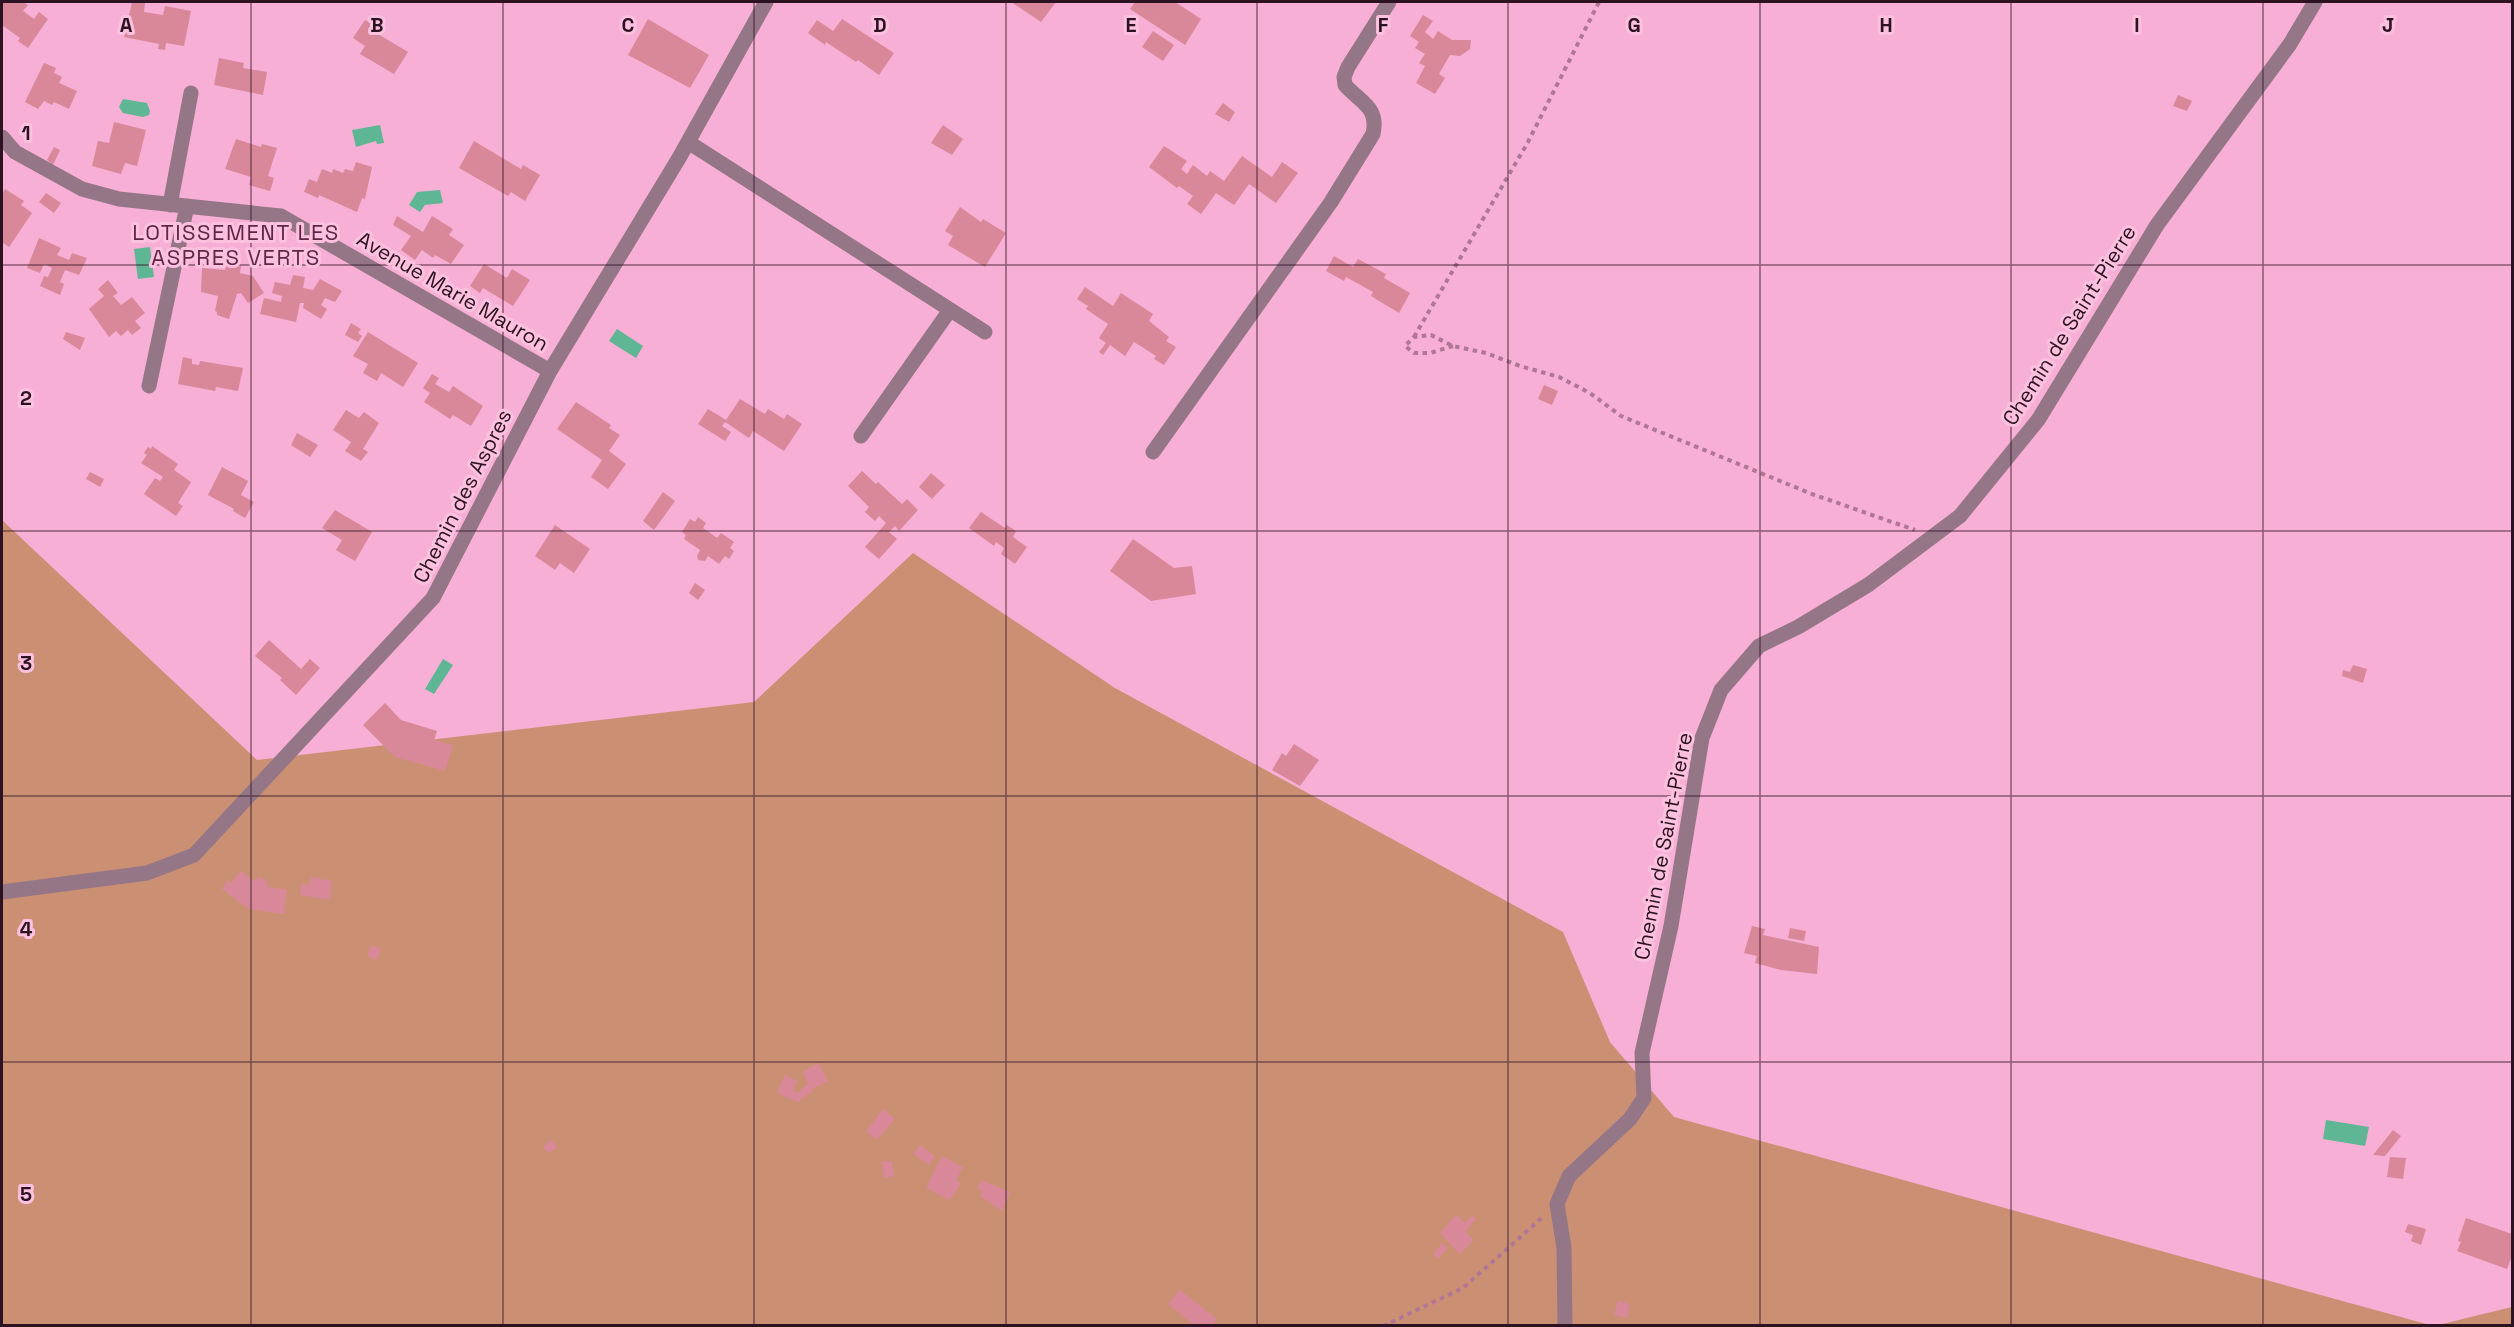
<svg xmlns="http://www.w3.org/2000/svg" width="2514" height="1327" font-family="'Space Grotesk',sans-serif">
<rect width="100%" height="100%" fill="#f8afd5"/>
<path fill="#cb9074" d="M2,520L257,760L754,702L913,553L1115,688L1563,932L1610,1042L1674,1117L2430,1325H2Z
M2512,1307V1325H2438Z"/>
<path fill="#5eb694" d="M123,99L147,103L150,111L149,115L143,117L123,113L119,107Z
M380,125L384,143L377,144L376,141L356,147L352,130Z
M440,190L443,203L425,205L420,212L409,205L417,192Z
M150,247L154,277L138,279L134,249Z
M617,329L643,346L636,358L609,341Z
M443,659L453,665L434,694L425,689Z
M2326,1120L2369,1127L2365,1146L2323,1139Z"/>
<path fill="#d88899" d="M2,2H23L28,5L23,11L34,19L39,12L48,19L28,48L18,41L20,38L2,25Z
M132,2L145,3L144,12L163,15L165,6L191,11L184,46L166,43L165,50L158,49L159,44L124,37Z
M1011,2H1056L1041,22Z
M1135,2H1175L1201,19L1185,45L1130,9Z
M1423,15L1433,21L1425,32L1433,39L1438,31L1452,40H1471L1470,49L1460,56L1450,55L1439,74L1445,78L1435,94L1416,83L1425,66L1419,63L1425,54L1415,48L1419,42L1410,36Z
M648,19L709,55L690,88L628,55Z
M842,19L894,53L879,75L858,60L856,62L826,42L825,45L808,33L817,20L833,31Z
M365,20L381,29L378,34L408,52L394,74L360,54L365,46L353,38Z
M1153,31L1174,45L1163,61L1142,47Z
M219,58L244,63L243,68L267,72L263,95L214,85Z
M44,63L56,68L54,73L62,77L59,83L77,91L69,109L54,102L52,105L44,101L38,109L25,102Z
M2178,95L2192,101L2187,111L2173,106Z
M1223,103L1235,112L1229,122L1215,114Z
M114,122L146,130L137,166L125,163L121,174L92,166L98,141L109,143Z
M943,125L963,139L952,155L931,143Z
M236,139L261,147L262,144L277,148L268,176L274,178L270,191L249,185L251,177L225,169Z
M474,141L521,169L523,165L540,175L525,201L511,192L508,196L459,168Z
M1164,146L1187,161L1181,169L1187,174L1193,165L1207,176L1210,171L1224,181L1242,156L1272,177L1282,162L1298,173L1276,203L1249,184L1234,205L1216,193L1201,214L1187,204L1193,196L1179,186L1177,188L1149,167Z
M54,147L60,150L53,165L47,160Z
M356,162L372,167L365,199L362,198L357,212L319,195L318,198L304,192L309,179L317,182L322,169L332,173L333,169L343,173L345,169L353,171Z
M5,189L24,201L21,205L32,213L9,247L2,242V194Z
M46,193L61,203L54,213L39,202Z
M960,207L981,222L983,219L1006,233L985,267L948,245L953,236L945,231Z
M397,216L423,232L432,216L453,229L449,235L464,245L451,264L435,255L433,258L422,250L415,260L401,250L411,236L393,225Z
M39,238L61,248L57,255L69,260L72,253L87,258L79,275L65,270L60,282L64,284L60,295L40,286L44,276L48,277L52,268L44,264L40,273L27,268Z
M1334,256L1353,267L1358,259L1386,274L1384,278L1410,293L1399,313L1371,296L1373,292L1346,277L1344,281L1326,271Z
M227,263L241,266L240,273L253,276L264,293L248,303L241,293L237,294L229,319L217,315V312L215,311L218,296L201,292L202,268L225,270Z
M484,264L507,278L512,269L530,280L513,306L483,288L480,293L470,286Z
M293,275L305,277L303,288L313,290L320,279L342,291L335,302L325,298L321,305L327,309L321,319L303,308L304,303H300L296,322L260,314L264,298L281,302L282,296L272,293L275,282L290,285Z
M108,280L118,293L113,296L121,305L132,297L145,313L135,321L141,328L132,335L128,330L121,336L116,331L109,337L89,309L104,296L98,289Z
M1085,287L1113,306L1121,293L1153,314L1149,321L1169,337L1166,341L1176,347L1164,365L1154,359L1156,356L1134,342L1125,356L1110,345L1103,355L1099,352L1106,343L1099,338L1108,324L1086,309L1088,306L1077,299Z
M351,323L361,329L358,333L362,336L358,342L345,335Z
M66,332L85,338L80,350L63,339Z
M368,332L418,363L403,387L381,373L377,381L363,373L368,364L353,356Z
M183,357L192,359V364L199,365L200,361L243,368L238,391L216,387L215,391L178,384Z
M432,374L439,378L435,384L449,392L453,386L483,406L471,426L453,415L450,419L424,402L430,393L423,388Z
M1544,385L1558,391L1552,405L1538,399Z
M740,399L765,414L768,409L784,419L787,414L802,424L784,451L753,431L749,438L725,422L722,426L731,432L725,441L698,424L708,409L726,420Z
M576,402L611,425L609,428L620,435L609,451L626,464L608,489L591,477L602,460L557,429Z
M346,410L359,418L364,412L379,423L363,449L368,452L361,461L345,451L351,442L333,430Z
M297,433L318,445L310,457L291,445Z
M152,446L178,464L174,470L191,482L178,503L183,506L176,516L144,494L155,478L160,481L163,477L141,463L147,455L144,453L148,447L151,449Z
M222,467L248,481L241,495L254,502L245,518L233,511L234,509L208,495Z
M862,471L876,484L878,482L902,504L907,499L918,510L899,531L895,526L889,532L897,539L879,559L865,547L886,523L879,516L875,521L865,512L869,507L848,486Z
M90,472L104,479L100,487L86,479Z
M931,473L945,485L932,499L919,487Z
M663,492L675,501L654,530L643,521Z
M335,510L372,532L355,561L336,550L342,540L322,528Z
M981,512L1005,528L1007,525L1016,531L1013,537L1027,547L1015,564L1001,554L1004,548L996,542L994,546L969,528Z
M698,517L706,523L703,528L717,538L721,533L734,542L730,548L734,551L729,559L725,556L719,564L708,556L705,561L698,560L697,556L700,550L684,539L686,535L682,532L690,519L695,522Z
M555,525L590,549L574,573L560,563L555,570L535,556Z
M1133,539L1174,568L1192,566L1196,594L1151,601L1110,571Z
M695,583L705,590L698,600L689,593Z
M269,640L301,669L310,659L320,668L296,695L280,680L282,678L255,656Z
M2353,665L2367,669L2363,683L2342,676L2343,670L2350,672Z
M385,703L401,720L437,731L434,740L453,745L445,771L395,757L363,725Z
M1294,744L1319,760L1300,786L1272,770L1282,753L1286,756Z
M241,871L253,881L260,877L267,881L268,887L287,890L284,914L249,909L222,889L228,880L231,883Z
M311,877L332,881L329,900L300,895L301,884L310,885Z
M1752,926L1765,929L1763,935L1819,947L1817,974L1781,970L1755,963L1757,956L1744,953Z
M1790,928L1806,931L1804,941L1788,938Z
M371,945L381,949L377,960L367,956Z
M818,1063L828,1081L812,1089L813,1091L798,1102L777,1093L785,1075L797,1081L793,1091L797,1093L808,1084L803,1072Z
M883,1109L895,1119L877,1140L866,1131Z
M2393,1130L2401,1136L2385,1156L2373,1155Z
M551,1140L557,1147L549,1153L543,1147Z
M920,1145L935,1156L929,1165L913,1154Z
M942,1156L963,1167L956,1180L961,1183L950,1200L926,1188Z
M2390,1157L2406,1158L2403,1179L2387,1177Z
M892,1161L894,1176L884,1178L882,1162Z
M981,1180L1010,1192L1002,1211L980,1196L983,1191L977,1189Z
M1456,1215L1465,1223L1472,1215L1476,1219L1465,1232L1474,1240L1460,1254L1440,1233Z
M2466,1218L2512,1234V1256L2507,1269L2457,1251L2461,1242L2458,1241Z
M2408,1224L2426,1229L2421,1245L2411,1241L2413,1235L2405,1232Z
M1442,1243L1448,1248L1438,1259L1433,1254Z
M1180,1290L1217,1319L1212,1326H1195L1168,1304Z
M1618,1301L1630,1304L1627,1318L1614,1315Z"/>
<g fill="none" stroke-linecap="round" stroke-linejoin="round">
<path stroke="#af7795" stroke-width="4" stroke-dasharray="4.5 4.5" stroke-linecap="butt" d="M1414,337L1528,142L1599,2
M1453,346L1430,353H1414L1405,346L1414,337L1431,335L1453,346L1486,353L1520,366L1559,377L1590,393L1621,416L1812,494L1915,530
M1383,1326L1463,1288L1543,1217"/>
<path stroke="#957686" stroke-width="15" d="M2,137L15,152L82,189L119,199L281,216L550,371
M688,142L985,332
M170,205L191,93
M149,386L187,206
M861,436L950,310
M1153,452L1331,202L1373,134C1379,107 1361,103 1345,85L1344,77L1348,67L1389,2
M2,892L147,873L194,855L433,598L550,371L679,158L766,2
M1565,1326L1564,1248L1557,1204L1569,1176L1630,1119L1644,1098L1642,1053L1671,926L1702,738L1721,690L1759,646L1798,627L1868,585L1960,516L2038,420L2157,225L2290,44L2315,2"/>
</g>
<path fill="none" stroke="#2d1322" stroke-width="1.5" stroke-opacity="0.55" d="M251,2V1326M503,2V1326M754,2V1326M1006,2V1326M1257,2V1326M1508,2V1326M1760,2V1326M2011,2V1326M2263,2V1326M2,265H2512M2,531H2512M2,796H2512M2,1062H2512"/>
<g text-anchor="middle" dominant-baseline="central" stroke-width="6" stroke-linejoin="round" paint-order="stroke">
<g font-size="21" fill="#2d1322" stroke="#fdc1e0">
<text transform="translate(453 291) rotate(30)">Avenue Marie Mauron</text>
<text transform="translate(2069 325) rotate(-58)">Chemin de Saint-Pierre</text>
<text transform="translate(462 496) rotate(-63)">Chemin des Aspres</text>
<text transform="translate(1663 846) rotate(-79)">Chemin de Saint-Pierre</text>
</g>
<g font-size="22" letter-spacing="1.5" fill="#612548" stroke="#fdc1e0">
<text x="236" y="232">LOTISSEMENT LES<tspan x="236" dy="25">ASPRES VERTS</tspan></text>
</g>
</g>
<g font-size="20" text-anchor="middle" font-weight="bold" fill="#2d1322" stroke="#fdc1e0" stroke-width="6" stroke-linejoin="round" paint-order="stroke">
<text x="126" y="32">A</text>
<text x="377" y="32">B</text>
<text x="628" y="32">C</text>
<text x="880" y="32">D</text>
<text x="1131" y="32">E</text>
<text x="1383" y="32">F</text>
<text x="1634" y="32">G</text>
<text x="1886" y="32">H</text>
<text x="2137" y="32">I</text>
<text x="2388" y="32">J</text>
<text x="26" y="140">1</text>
<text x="26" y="405">2</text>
<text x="26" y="670">3</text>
<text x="26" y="936">4</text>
<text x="26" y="1201">5</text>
</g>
<rect width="2514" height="1327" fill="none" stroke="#2d1322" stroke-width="6"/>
</svg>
